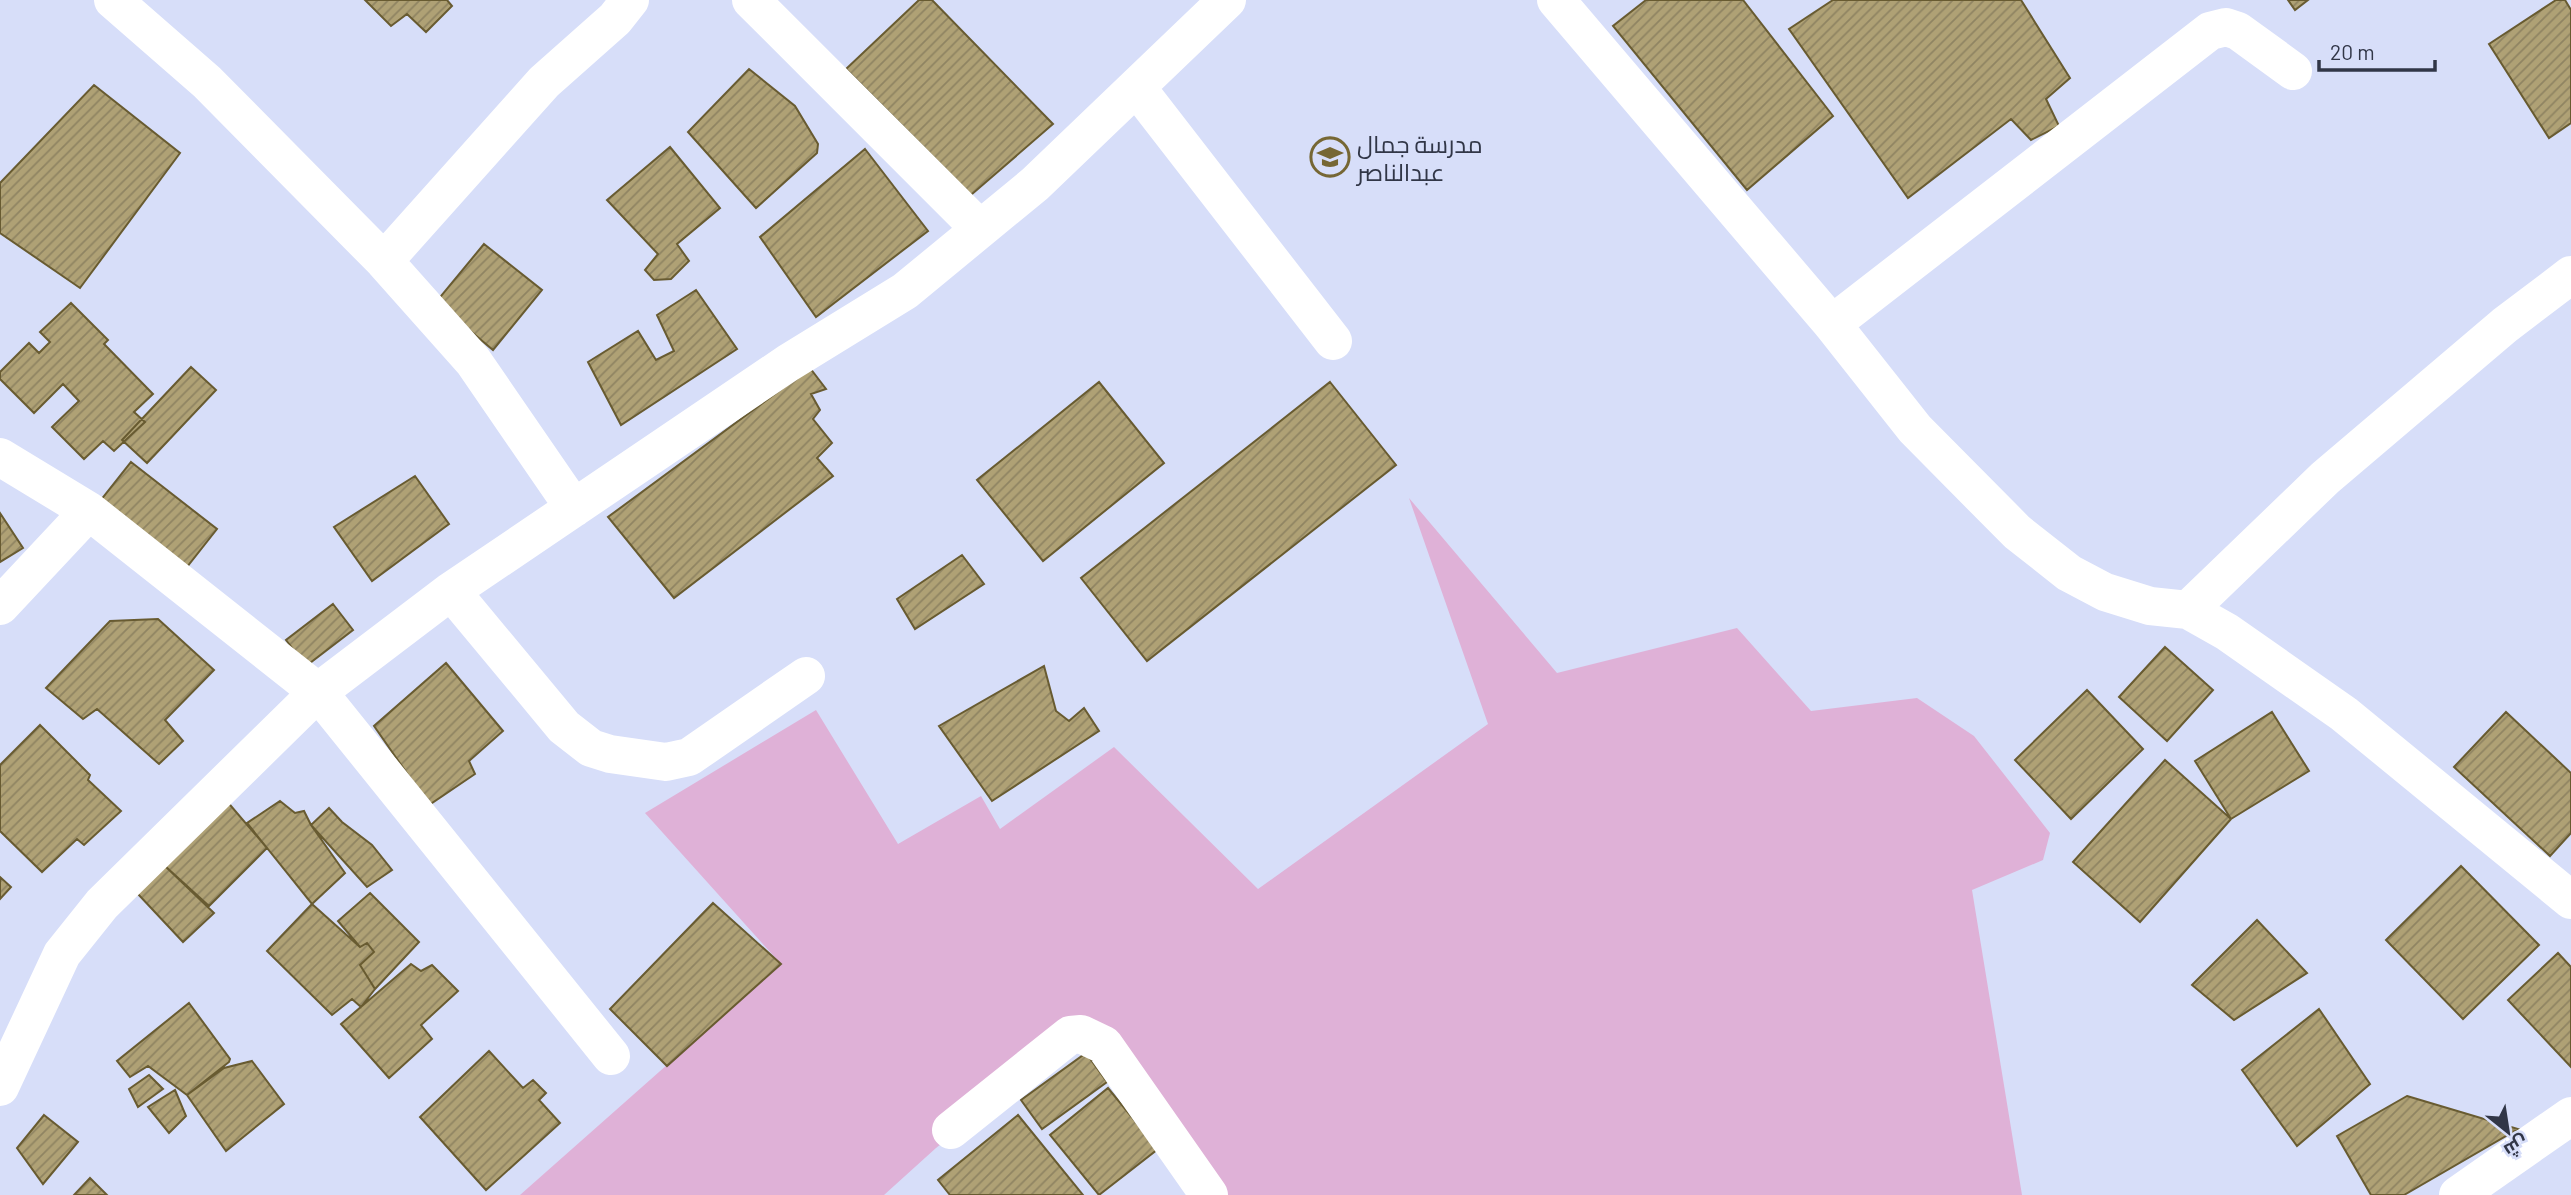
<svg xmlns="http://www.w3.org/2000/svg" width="2571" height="1195" font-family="Barlow,Cairo,sans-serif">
<defs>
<pattern id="building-hatch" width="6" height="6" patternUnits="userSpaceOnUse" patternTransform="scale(1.75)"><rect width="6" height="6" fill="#afa175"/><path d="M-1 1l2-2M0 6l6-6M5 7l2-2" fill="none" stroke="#8f8462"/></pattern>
</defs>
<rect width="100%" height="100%" fill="#d7def9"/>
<path fill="#dfb1d7" d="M1409,498L1557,673L1737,628L1811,711L1917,698L1974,736L2050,833L2043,860L1972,890L2022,1195H1209L1081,1034L936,1148L884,1195H520L781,964L645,813L816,710L898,844L981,796L1000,829L1114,747L1258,889L1488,724Z"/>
<path fill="url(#building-hatch)" stroke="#685b31" stroke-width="2" d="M365,0H447L452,6L426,32L407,14L391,26Z
M919,0H932L1053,124L971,195L846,69Z
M1646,0H1743L1833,116L1747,190L1613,26Z
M1833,0H2021L2070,78L2046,99L2059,126L2031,140L2011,119L1908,198L1789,29Z
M2288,0H2308L2295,10Z
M2556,0H2565L2571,10V123L2549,138L2489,44Z
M749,69L795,106L818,144L817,153L756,208L688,132Z
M94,85L180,153L80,288L0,233V183Z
M670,147L720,208L677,244L689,261L671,279L654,280L645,270L658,254L607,200Z
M865,149L928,231L816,317L760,237Z
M484,244L542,290L493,350L436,302Z
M696,290L737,349L621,425L588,362L638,331L656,360L674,351L657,315Z
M71,303L108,340L104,344L153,394L134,412L145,422L114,451L103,441L84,459L52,427L79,401L63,384L34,413L0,379V372L29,343L39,353L50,342L40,332Z
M191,367L216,390L147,463L122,440Z
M810,368L826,389L811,394L820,410L813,419L832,443L817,458L833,476L674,598L608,517Z
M1099,382L1164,463L1043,561L977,480Z
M1330,382L1396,465L1147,661L1081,578Z
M131,462L217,529L179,577L93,510Z
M415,476L449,524L372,581L334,527Z
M0,513L23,548L0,562Z
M962,555L984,584L915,629L897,599Z
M333,604L353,630L306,666L286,640Z
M158,619L214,670L165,720L183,741L159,764L97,709L83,719L46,688L110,621Z
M2165,647L2213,690L2167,741L2119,697Z
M446,663L503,731L469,761L475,774L429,805L374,726Z
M1044,666L1056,711L1069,721L1084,708L1099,731L992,801L939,726Z
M2087,690L2143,749L2071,819L2015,760Z
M2272,712L2309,771L2231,819L2195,761Z
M2506,712L2571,773V833L2550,856L2454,767Z
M40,725L90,775L88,780L121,811L84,845L77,839L42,872L0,831V765Z
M2165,760L2231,819L2140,922L2073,862Z
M225,799L267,848L209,906L165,866Z
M280,801L295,813L304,811L311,825L345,873L312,904L247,823Z
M329,808L342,822L372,845L392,870L367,887L311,825Z
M165,866L214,913L183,942L137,893Z
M2461,866L2539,945L2463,1019L2386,940Z
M0,877L11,887L0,899Z
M370,893L419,942L375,989L360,965L374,952L367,943L360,947L338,921Z
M713,903L781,964L667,1066L610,1009Z
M312,904L360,947L367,943L374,952L360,965L375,989L361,1007L352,999L332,1015L267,951Z
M2257,920L2307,973L2234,1020L2192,985Z
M2558,953L2571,967V1067L2508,1000Z
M411,964L421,971L432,965L458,991L421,1025L432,1039L389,1078L341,1024Z
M189,1003L230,1059L229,1062L187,1095L148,1066L130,1077L117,1061Z
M2319,1009L2370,1084L2297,1146L2242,1070Z
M489,1051L523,1088L533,1080L546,1093L539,1100L560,1123L486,1190L420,1117Z
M1086,1053L1107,1082L1042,1129L1021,1100Z
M252,1061L284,1104L226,1151L187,1095L224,1068Z
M149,1075L163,1089L138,1107L129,1089Z
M1108,1088L1158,1149L1099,1195L1050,1135Z
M175,1090L186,1116L169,1133L148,1107Z
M2407,1096L2518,1129L2404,1195H2371L2337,1136Z
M44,1115L78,1142L43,1184L17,1148Z
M1018,1115L1083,1195H950L938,1180Z
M90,1178L107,1195H74Z"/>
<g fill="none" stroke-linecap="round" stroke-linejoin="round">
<path stroke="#fff" stroke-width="38" d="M113,0L207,82L384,261L473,361L574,508
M751,0L980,229
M1556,0L1832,324L1915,429L2017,532L2069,573L2105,592L2150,606L2188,610L2227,632L2344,714L2571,900
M1137,88L1333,341
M384,261L544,82L615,19L630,0
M1832,324L2210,31L2226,27L2238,31L2293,71
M0,457L89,511L318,692L611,1056
M451,591L564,727L591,748L610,754L666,762L689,757L806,676
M0,606L89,511
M2188,610L2325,478L2505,325L2571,275
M0,1087L62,954L102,904L318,692L451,591L788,363L905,291L1035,184L1227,0
M951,1130L1070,1035L1081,1034L1104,1045L1209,1195
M2458,1195L2571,1116"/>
</g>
<defs>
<g id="school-ring" transform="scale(2.0125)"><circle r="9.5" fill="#d7def9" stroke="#766734" stroke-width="1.5"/><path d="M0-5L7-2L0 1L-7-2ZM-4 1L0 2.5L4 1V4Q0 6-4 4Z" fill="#766734"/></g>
</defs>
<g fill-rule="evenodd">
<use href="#school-ring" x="1330" y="157"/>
</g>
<g text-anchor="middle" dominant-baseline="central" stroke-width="5" stroke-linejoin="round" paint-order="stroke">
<g font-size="24" fill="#313647" stroke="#d7def9" text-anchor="start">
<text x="1357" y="143">مدرسة جمال<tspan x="1357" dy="28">عبدالناصر</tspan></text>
</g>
</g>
<g transform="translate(2508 1132) rotate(150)" stroke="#d7def9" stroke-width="5" paint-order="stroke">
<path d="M0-5L12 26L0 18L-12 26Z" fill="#313647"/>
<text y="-10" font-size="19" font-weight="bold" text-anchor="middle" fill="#313647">ش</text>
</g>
<path d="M2319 60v10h116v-10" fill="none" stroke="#313647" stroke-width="3.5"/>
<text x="2330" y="60" font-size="21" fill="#313647" stroke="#d7def9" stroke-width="5" paint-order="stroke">20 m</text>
</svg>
